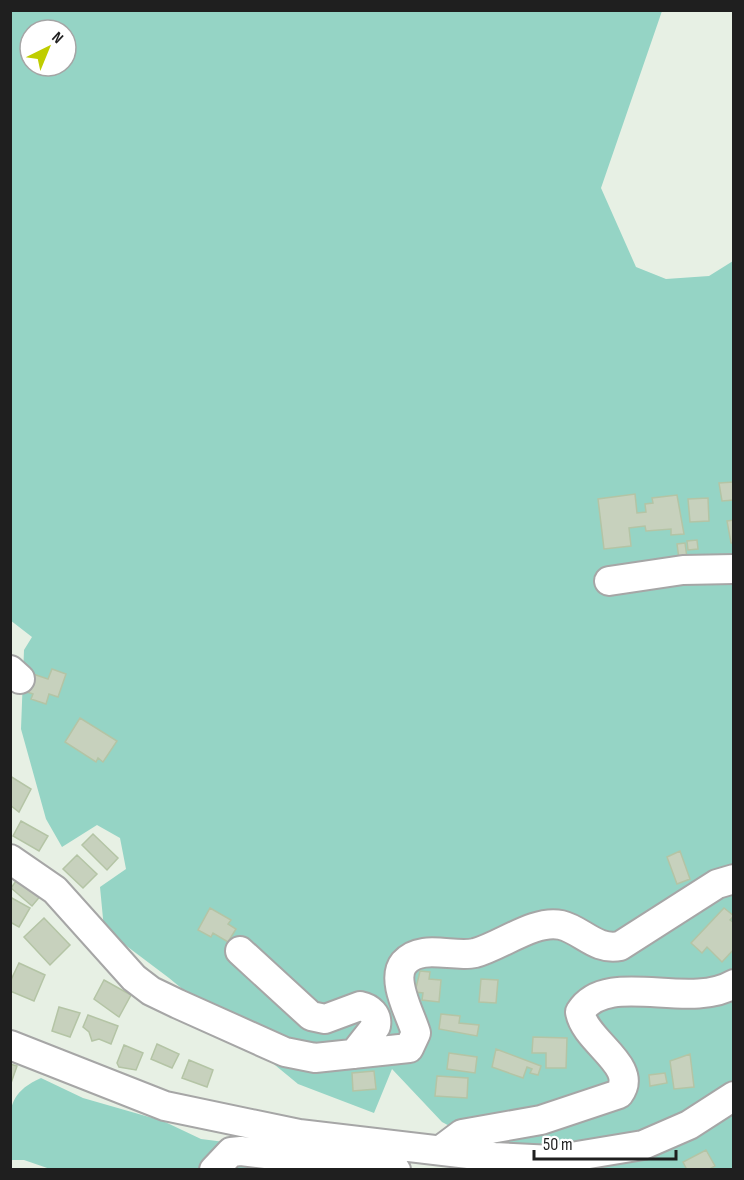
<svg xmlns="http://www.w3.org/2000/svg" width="744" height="1180" font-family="'Sofia Sans Condensed',sans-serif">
<rect width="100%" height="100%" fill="#e7f0e4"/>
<path fill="#95d4c5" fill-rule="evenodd" d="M10,11H662L601,188L636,267L666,279L709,276L733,261V1169H530L442,1122L392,1069L374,1113L298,1084L169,978L104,929L100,887L126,869L120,838L97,825L62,847L46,819L21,729L24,650L32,637L10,620ZM30,30H66V66H30Z
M41,1078L83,1098L163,1121L201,1139L248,1145L290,1169L53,1170L24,1160H11C11,1121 0,1096 41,1078Z"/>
<path fill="#c7d1bd" stroke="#b4c4a5" stroke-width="1.5" d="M734,482V500L722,501L719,483Z
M635,494L637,513L646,512L645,504L653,503L652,498L677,495L684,534L671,535V529L646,531L645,526L629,528L631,546L604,549L598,499Z
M708,498L709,521L690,522L688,499Z
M734,520V543H731L727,521Z
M697,540L698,549L688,550L687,541Z
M685,543L687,558L679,559L677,544Z
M52,669L66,674L58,697L49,694L46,704L31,699L33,694L27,692L33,674L48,679Z
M80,718L117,741L103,762L98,758L96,762L65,742Z
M10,776L31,789L19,812L10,805Z
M21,821L48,836L39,851L13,836Z
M93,834L118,858L107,870L82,845Z
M680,851L690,879L677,884L667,857Z
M77,855L97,874L83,888L63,869Z
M19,877L43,893L32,906L11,888Z
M10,897L30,908L19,927L10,922Z
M210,908L231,920L228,924L236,929L228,942L213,933L211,937L198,930Z
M724,908L734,916L730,920L734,923V949L722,962L707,947L702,953L691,943Z
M44,918L70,945L50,965L24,937Z
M19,963L45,975L34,1001L10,991V982Z
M420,971L430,972L429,979L441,980L439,1002L422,1000L423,993L415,992Z
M481,979L498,980L496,1003L479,1002Z
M104,980L131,995L119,1017L94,999Z
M59,1007L80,1013L70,1037L52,1031Z
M441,1014L460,1016L459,1023L479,1025L477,1036L439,1029Z
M88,1015L118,1026L111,1044L99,1039L92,1041L89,1032L83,1027Z
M533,1037L567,1038L566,1068H546V1053H532Z
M157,1044L179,1054L172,1068L151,1059Z
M124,1045L143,1053L136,1070L119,1067L117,1063Z
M496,1049L541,1066L538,1075L530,1073L532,1069L527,1067L523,1078L492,1067Z
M449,1053L477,1057L475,1073L447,1069Z
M690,1054L694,1087L674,1089L670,1061Z
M189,1060L213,1070L207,1087L182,1078Z
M10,1064L17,1066L10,1086Z
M374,1071L376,1089L353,1091L352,1073Z
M665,1073L667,1083L650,1086L649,1075Z
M437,1076L468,1078L467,1098L435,1096Z
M706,1150L715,1166L708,1170H687L683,1162Z"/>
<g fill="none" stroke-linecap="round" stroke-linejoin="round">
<g stroke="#a6a6a6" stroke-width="32">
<path id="minor" d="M609,581L683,570L734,569
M10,670L20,679
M10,859L55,890L134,978L151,991L178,1004L285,1052L315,1058L409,1048L416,1033C411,1015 390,980 404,963C421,943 453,958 475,953C501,946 535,919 561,925C582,930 596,951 620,946L717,884L734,879
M240,951L311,1016L325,1019L360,1006C370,1008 378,1015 376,1026L354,1054
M10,1045L165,1106L299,1134L494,1157L553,1160L643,1145L689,1125L734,1096
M442,1149L462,1134L541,1120L619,1094C640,1066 585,1042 580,1012C607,969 688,1011 734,984
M214,1170L231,1152L241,1151L396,1170"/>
</g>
<use href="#minor" stroke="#fff" stroke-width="28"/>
</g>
<rect width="744" height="1180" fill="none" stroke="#1f1f1f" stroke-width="24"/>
<g transform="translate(48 48) rotate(43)"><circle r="28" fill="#ffffff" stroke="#a5a5a5" stroke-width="1.5"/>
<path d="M0-4.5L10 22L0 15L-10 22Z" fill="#bfcd00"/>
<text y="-9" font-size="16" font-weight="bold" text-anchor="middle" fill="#1f1f1f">N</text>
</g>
<path d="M534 1150v9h142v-9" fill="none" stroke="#1f1f1f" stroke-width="3"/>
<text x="543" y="1150" font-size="18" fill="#1f1f1f" stroke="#ffffff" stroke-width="4.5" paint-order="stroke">50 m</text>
</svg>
